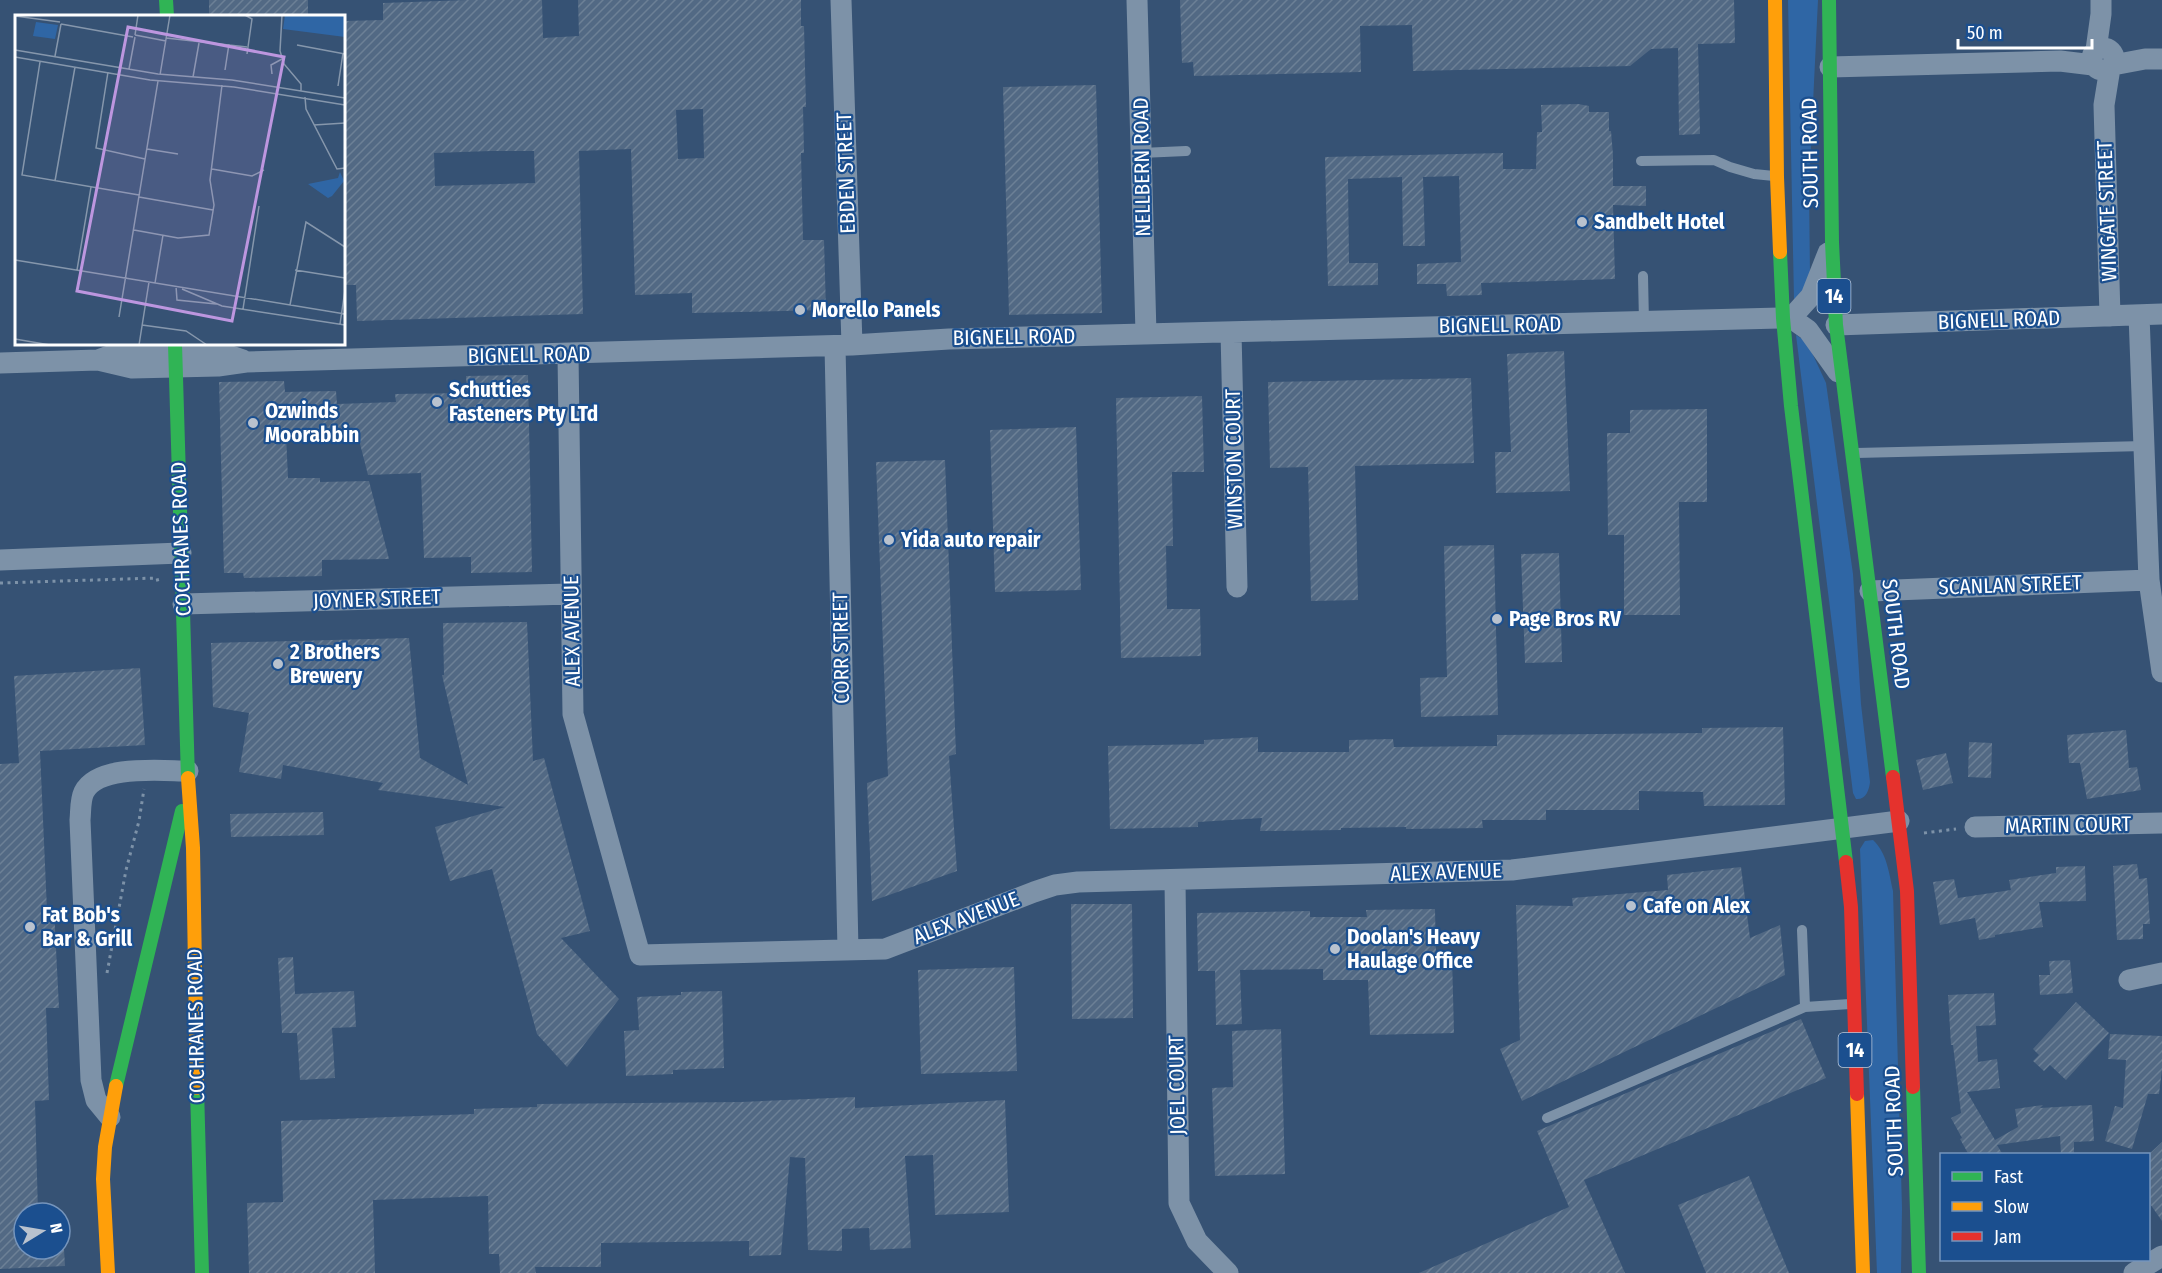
<svg xmlns="http://www.w3.org/2000/svg" width="2162" height="1273" font-family="'Fira Sans Condensed',sans-serif">
<defs>
<pattern id="building-hatch" width="6" height="6" patternUnits="userSpaceOnUse" patternTransform="scale(1.5)"><rect width="6" height="6" fill="#526984"/><path d="M-1 1l2-2M0 6l6-6M5 7l2-2" fill="none" stroke="#6c8096"/></pattern>
</defs>
<rect width="100%" height="100%" fill="#365274"/>
<path fill="#2f66a5" d="M1788,0H1818L1809,186L1810,275L1808,287L1794,300Z
M1796,335L1807,342L1826,383L1853,574L1861,704L1870,782C1869,790 1866,800 1856,799L1853,793Z
M1873,840C1887,853 1889,873 1893,891L1902,1208L1901,1273H1877L1860,849L1865,841Z"/>
<path fill="url(#building-hatch)" fill-rule="evenodd" d="M209,0H308V16H209Z
M468,0H542L543,38L579,36L578,0H801V26H804L806,107H803L804,153H801L803,240H824L826,310L692,313V293L635,295L631,149L579,151L583,314L357,321L356,285H344V21L383,20V3ZM703,109L704,158L678,159L676,110ZM491,151H534L535,183L435,186L434,153Z
M1180,0H1734L1735,43L1698,44L1700,134L1679,135L1678,48L1651,49L1630,66L1413,71L1412,25L1360,26L1361,72L1194,76L1193,62L1182,63Z
M1096,85L1102,313L1009,315L1003,87Z
M1578,104L1589,106V112H1609V131H1611L1613,155V186H1646V206L1613,205L1615,279L1481,283L1482,295L1447,296L1446,284H1417V264L1461,262L1459,176L1423,177L1425,246H1403L1402,177L1348,179L1349,263H1378V285L1328,286L1325,157L1503,153V169H1536L1537,132H1542L1541,105Z
M1564,351L1570,491L1496,493L1495,452H1511L1507,354Z
M528,375L532,572L471,573V557L424,558L421,473L368,475L357,432L286,434L288,478H320V482L369,481L389,559L322,560V576L244,578L243,573H224L219,382L284,381L285,392L336,391L337,404L396,402L395,394L467,393L466,376Z
M1471,378L1474,463L1355,466L1358,600L1311,601L1308,467L1270,468L1268,382Z
M1202,396L1204,472H1172L1173,546H1166L1167,609H1200L1201,656L1121,658L1116,398Z
M1707,409V502H1679L1680,615H1624V535H1608L1607,433H1630V410Z
M1076,427L1081,590L995,592L990,430Z
M945,460L956,754L949,756L957,871L872,901L867,783L888,776L876,462Z
M1494,545L1498,715L1421,717L1420,678L1447,677L1444,546Z
M1559,553L1562,662L1525,663L1521,554Z
M527,622L533,761L544,758L590,931L561,938L619,999L567,1067L537,1034L492,869L450,881L435,827L505,807L378,790L383,783L283,765L281,779L239,772L249,713L213,707L211,643L409,638L420,758L468,785L442,675H444L443,623Z
M140,668L145,745L40,751L47,910L54,909L59,1008H46L49,1100L35,1101L38,1213H24V1249H64L65,1266L0,1269V764L19,763L14,676Z
M1783,727L1785,805L1704,806L1703,792L1639,791V810H1546V820H1482L1483,828L1406,829V827L1341,828V830L1260,831L1262,818L1198,822V827L1110,829L1108,746L1204,744V740L1258,737V752H1349V740L1393,739L1394,747L1497,746V735L1702,733V728Z
M2126,730L2129,768L2137,767L2141,790L2087,799L2080,763H2069L2067,735Z
M1969,742L1992,743L1991,778L1968,777Z
M1946,753L1953,783L1923,790L1916,760Z
M323,812L324,835L231,837L230,814Z
M2137,864L2139,879L2147,878L2150,924H2143V939L2117,940L2113,866Z
M2085,866L2086,901L2039,902L2043,927L1995,935V937L1979,940L1975,918L1940,925L1933,882L1954,879L1958,898L2011,890L2009,880L2056,873V867Z
M1741,867L1750,938L1780,925L1785,975L1522,1101L1500,1049L1520,1040L1516,905L1573,906L1572,898L1668,890L1667,875Z
M1071,904H1132L1133,1018L1072,1019Z
M1435,909L1436,957L1452,956L1454,1033L1370,1035L1368,980H1323V969L1240,970L1242,1024L1216,1025L1215,971H1198L1197,913L1310,911V917H1367L1366,910Z
M293,957L295,994L354,991L356,1027L332,1028L335,1078L300,1080L297,1033H282L278,958Z
M2070,960L2073,993L2040,995L2039,975H2050L2049,961Z
M1014,967L1017,1071L921,1074L918,970Z
M722,991L724,1068L673,1070V1074L626,1076L624,1031L639,1030L637,997L681,995V992Z
M1994,993L1996,1025L1976,1026L1978,1062L1997,1059L2000,1088L1967,1092L1995,1140L2018,1127L2015,1109L2043,1105L2040,1108L2092,1105L2094,1141L2074,1142V1155H2061L2060,1136L1997,1145L2003,1155H1969L1960,1139L1962,1138L1951,1118L1961,1113L1953,1045H1951L1948,995Z
M2076,1002L2109,1033L2066,1080L2050,1065L2044,1071L2033,1061L2039,1055L2033,1049Z
M1801,1019L1826,1078L1584,1180L1625,1273H1419L1569,1207L1537,1131Z
M1281,1029L1285,1174L1215,1176L1212,1088L1233,1087L1232,1031Z
M2110,1034L2162,1036V1069L2159,1094H2148L2132,1149L2105,1141L2115,1106L2123,1108L2126,1060L2108,1059Z
M855,1097V1108L1005,1100L1009,1212L935,1215L933,1155L905,1156L911,1248L870,1250L869,1228L842,1229V1251L808,1250L805,1158L790,1157L781,1255L749,1256V1241L601,1243V1267H535L536,1273H500L499,1254H489L488,1196L373,1200L375,1273H249L247,1203L283,1202L281,1121L474,1114V1109L537,1107V1104L741,1102Z
M2162,1142V1221L2148,1201V1155Z
M1749,1176L1789,1273H1706L1678,1205Z"/>
<g fill="none" stroke-linecap="round" stroke-linejoin="round">
<path stroke="#7d92a8" stroke-width="3" stroke-dasharray="3 4.5" stroke-linecap="butt" d="M0,583L157,578L158,582
M1924,833L1956,829
M107,973L126,870L139,821L144,789"/>
<path stroke="#7d92a8" stroke-width="10" d="M1141,153L1186,151
M1641,161L1714,160L1730,167L1754,174L1774,176
M1643,276L1644,322
M1856,453L2144,446
M1802,930L1805,1007L1850,1004
M1547,1118L1805,1007"/>
<path stroke="#7d92a8" stroke-width="21" d="M841,0L852,345
M1137,0L1146,334
M2092 59a11 11 0 1 1 22 0a11 11 0 1 1-22 0Z
M2096,50L2101,14V0
M2113,65L2145,59H2162
M1830,67L2060,61L2093,65
M2110,68L2104,105L2110,316
M1828,253L1811,296L1791,318L1808,330L1838,372
M2139,315L2149,580L2162,672
M1836,325L2162,314
M1231,332L1237,587
M835,346L848,950
M568,354L573,714L640,955L885,949L1034,892L1055,885L1078,882L1512,870L1899,821
M98,360C144,342 196,342 243,360
M0,363L98,360L132,368L218,366L246,362L852,345L949,339L1783,318
M0,560L181,553
M1870,591L2149,580
M183,604L571,594
M1975,827L2162,823
M1175,880L1179,1203L1197,1241L1228,1273
M2129,980L2162,973
M110,1117L96,1100L91,1080L80,820C81,811 80,800 84,792C98,764 162,771 188,771
M2134,1273L2162,1256"/>
<path stroke="#30b455" stroke-width="14" d="M166,0L167,16
M1829,0L1832,242L1836,325L1893,777
M1780,252L1783,318L1791,406L1846,862
M175,344L188,778
M116,1086L182,811
M1913,1087L1919,1273
M197,1088L202,1273"/>
<path stroke="#ff9f0a" stroke-width="14" d="M1775,0L1777,177L1780,252
M188,778L193,848L197,1088
M1857,1094L1863,1273
M108,1273L103,1179L105,1147L116,1086"/>
<path stroke="#e5322d" stroke-width="14" d="M1893,777L1907,891L1913,1087
M1846,862L1851,907L1857,1094"/>
</g>
<g fill="#b9c2ce" stroke="#1b4f8f" stroke-width="2">
<circle cx="1582" cy="222" r="6"/>
<circle cx="800" cy="310" r="6"/>
<circle cx="437" cy="402" r="6"/>
<circle cx="253" cy="423" r="6"/>
<circle cx="889" cy="540" r="6"/>
<circle cx="1497" cy="619" r="6"/>
<circle cx="278" cy="664" r="6"/>
<circle cx="1631" cy="906" r="6"/>
<circle cx="30" cy="927" r="6"/>
<circle cx="1335" cy="949" r="6"/>
</g>
<g text-anchor="middle" dominant-baseline="central" stroke-width="4.5" stroke-linejoin="round" paint-order="stroke">
<g fill="#1b4f8f" stroke="#bbcadd" stroke-width="1.5">
<rect x="1817.5" y="279" width="33" height="34" rx="4.5"/>
<rect x="1838.5" y="1033" width="33" height="34" rx="4.5"/>
</g>
<g font-size="20" font-weight="bold" fill="#fff">
<text x="1834" y="296">14</text>
<text x="1855" y="1050">14</text>
</g>
<g font-size="21" fill="#fff" stroke="#1b4f8f">
<text transform="translate(1810 153) rotate(-91)">SOUTH ROAD</text>
<text transform="translate(1142 167) rotate(-91)">NELLBERN ROAD</text>
<text transform="translate(846 173) rotate(-92)">EBDEN STREET</text>
<text transform="translate(2107 211) rotate(-92)">WINGATE STREET</text>
<text transform="translate(1999 320) rotate(-2)">BIGNELL ROAD</text>
<text transform="translate(1500 325) rotate(-1)">BIGNELL ROAD</text>
<text transform="translate(1014 337) rotate(-1)">BIGNELL ROAD</text>
<text transform="translate(529 355) rotate(-1)">BIGNELL ROAD</text>
<text transform="translate(1234 459) rotate(-91)">WINSTON COURT</text>
<text transform="translate(181 539) rotate(-92)">COCHRANES ROAD</text>
<text transform="translate(2010 585) rotate(-2)">SCANLAN STREET</text>
<text transform="translate(377 599) rotate(-2)">JOYNER STREET</text>
<text transform="translate(572 631) rotate(-91)">ALEX AVENUE</text>
<text transform="translate(1896 634) rotate(83)">SOUTH ROAD</text>
<text transform="translate(841 648) rotate(-91)">CORR STREET</text>
<text transform="translate(2068 825) rotate(-1)">MARTIN COURT</text>
<text transform="translate(1446 872) rotate(-2)">ALEX AVENUE</text>
<text transform="translate(966 918) rotate(-21)">ALEX AVENUE</text>
<text transform="translate(196 1026) rotate(-91)">COCHRANES ROAD</text>
<text transform="translate(1177 1085) rotate(-91)">JOEL COURT</text>
<text transform="translate(1894 1121) rotate(-92)">SOUTH ROAD</text>
</g>
<g font-size="21" font-weight="bold" fill="#fff" stroke="#1b4f8f" text-anchor="start">
<text x="1594" y="222">Sandbelt Hotel</text>
<text x="812" y="310">Morello Panels</text>
<text x="449" y="390">Schutties<tspan x="449" dy="24">Fasteners Pty LTd</tspan></text>
<text x="265" y="411">Ozwinds<tspan x="265" dy="24">Moorabbin</tspan></text>
<text x="901" y="540">Yida auto repair</text>
<text x="1509" y="619">Page Bros RV</text>
<text x="290" y="652">2 Brothers<tspan x="290" dy="24">Brewery</tspan></text>
<text x="1643" y="906">Cafe on Alex</text>
<text x="42" y="915">Fat Bob's<tspan x="42" dy="24">Bar &amp; Grill</tspan></text>
<text x="1347" y="937">Doolan's Heavy<tspan x="1347" dy="24">Haulage Office</tspan></text>
</g>
</g>
<g transform="translate(15 15)">
<rect width="330" height="330" fill="#365274"/>
<path d="M270,0H330V22L268,14ZM325,157L329,166L317,181L313,183L293,169L323,163Z" fill="#2f66a5"/>
<path d="M21,7L43,10L40,24L18,21Z" fill="#2f66a5"/>
<path fill="none" stroke="#8697ac" stroke-width="1.5" d="M230,0L237,4L232,39M267,0L265,36L269,49L286,69V76M0,1L45,7M46,9L118,22M120,20L151,26M120,20L123,0M151,23L232,32M282,30L330,39M0,35L143,59L217,65L330,83M40,41L46,9M0,42L135,65L219,72L330,90M25,47L7,160L124,180M114,54L120,22M210,55L214,29M93,57L81,133L130,144M257,59L256,50L267,44M145,60L155,0M178,62L184,28M323,71L328,38M290,82L291,94L322,154L330,153M299,110L330,108M132,134L163,139M197,154L237,161L249,155M40,166L60,52M124,182L198,195M119,215L163,223L194,220L199,190L195,165L207,70M0,245L330,299M62,255L76,172M280,255L330,263M140,268L148,220M161,271L162,285L201,289M167,274L207,291L330,310M275,290L291,207L330,232M228,294L244,191M104,302L143,66M325,309L330,275M127,310L171,316L192,330M0,324L35,330M124,330L134,267"/>
<path fill="#bd96df" fill-opacity="0.15" stroke="#bd96df" stroke-width="3" d="M113,12L269,42L217,306L62,276Z"/>
<rect width="330" height="330" fill="none" stroke="#fff" stroke-width="3"/>
</g>
<rect x="1940" y="1153" width="210" height="108" fill="#1b4f8f" stroke="#7695bc" stroke-width="1.5"/>
<rect x="1952" y="1172" width="30" height="9" fill="#30b455" stroke="#7695bc" stroke-width="1.5"/>
<text x="1994" y="1183" font-size="18" fill="#ffffff">Fast</text>
<rect x="1952" y="1202" width="30" height="9" fill="#ff9f0a" stroke="#7695bc" stroke-width="1.5"/>
<text x="1994" y="1213" font-size="18" fill="#ffffff">Slow</text>
<rect x="1952" y="1232" width="30" height="9" fill="#e5322d" stroke="#7695bc" stroke-width="1.5"/>
<text x="1994" y="1243" font-size="18" fill="#ffffff">Jam</text>
<g transform="translate(42 1231) rotate(79)"><circle r="28" fill="#1b4f8f" stroke="#7695bc" stroke-width="1.5"/>
<path d="M0-4.5L10 22L0 15L-10 22Z" fill="#b9c2ce"/>
<text y="-9" font-size="16" font-weight="bold" text-anchor="middle" fill="#ffffff">N</text>
</g>
<path d="M1958 39v9h134v-9" fill="none" stroke="#ffffff" stroke-width="3"/>
<text x="1967" y="39" font-size="18" fill="#ffffff" stroke="#1b4f8f" stroke-width="4.5" paint-order="stroke">50 m</text>
</svg>
